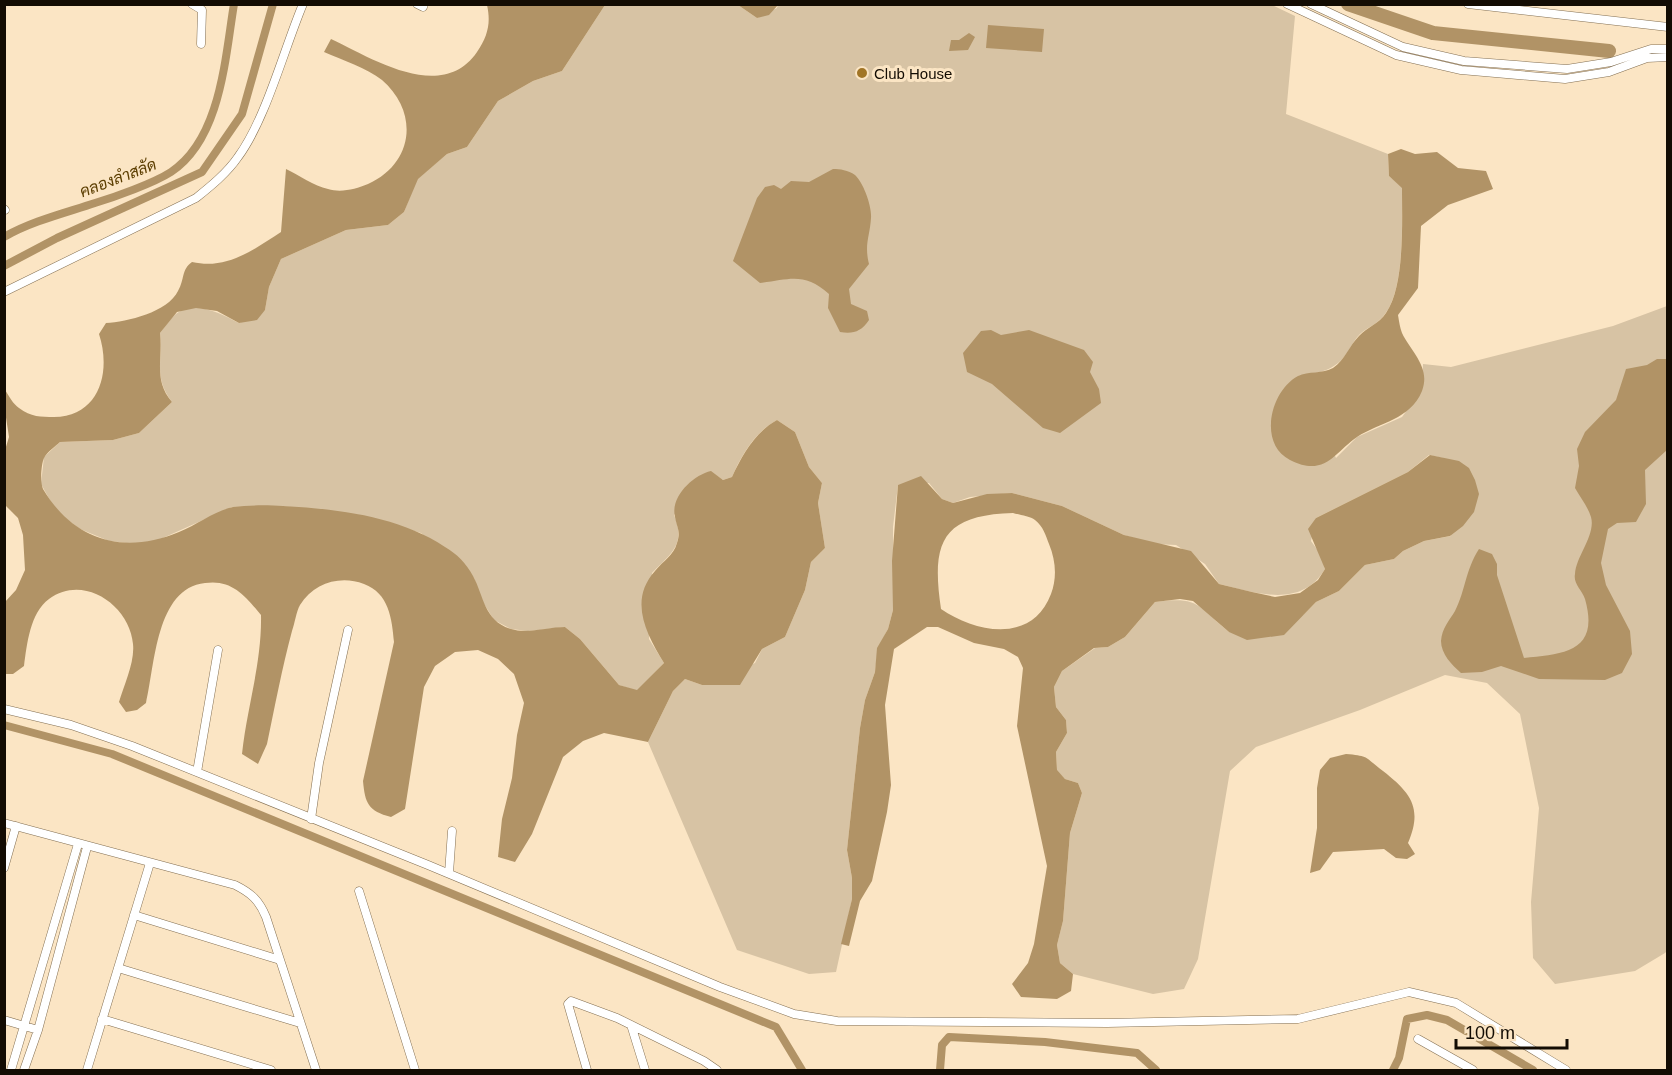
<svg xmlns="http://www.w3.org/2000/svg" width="1672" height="1075" font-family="Helvetica,Sarabun,sans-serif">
<rect width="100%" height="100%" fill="#fbe5c4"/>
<path fill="#d7c3a4" d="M778,4L1272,5L1295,16L1286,114L1388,154L1389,176L1402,187C1402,221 1405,288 1385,314C1378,324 1368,327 1360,334C1353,341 1350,350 1344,357C1333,371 1315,374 1298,376L1336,458L1357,437L1402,417L1422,390L1423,364L1451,367L1613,326L1667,306V951L1665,953L1635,971L1555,984L1533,958L1531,902L1539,808L1520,714L1487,683L1445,675L1360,710L1256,747L1230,771L1198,959L1184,989L1153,994L1073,974L1060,963L1057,945L1063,921L1070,833L1082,793L1078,783L1065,779L1057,771L1056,752L1067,733L1066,720L1056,707L1054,687L1062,671L1095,648L1108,647L1125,637L1155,602C1200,596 1197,606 1229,632L1303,615L1316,602L1339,591L1365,565L1394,559L1403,551L1424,541L1451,536L1443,458L1429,455L1408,472L1316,518L1311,541L1321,555L1325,569C1301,609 1257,593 1219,584L1205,564L1176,545L1154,544L1124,535L1062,506L1012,493L970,497L953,503L942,499L929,483L898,485L893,527V610L888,629L878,648L875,672L865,700L860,728L847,850L852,878V899L836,972L809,974L737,950L648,742L673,691L685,679L702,685L755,663L762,649L785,637L805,590L811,562L825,548L818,503L822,483L809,467L795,432L777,420C755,432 742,454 732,477L723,480L711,472L674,515C686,544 672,553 652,573L649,639L664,663L637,691L619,685L580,639L565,627L528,631L511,629L494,620L481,599L474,578L421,533L360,515L282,506L232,507L154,542L136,544L109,541L80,529L56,511L41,484L44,457L60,442L113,440L139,433L172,402C153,376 163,363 160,333C165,327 170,319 176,314C194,299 222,314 239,323L265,310L269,287L281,259L346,230L388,225L404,212L417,179L447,154L467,147L498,101L533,81L562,71L605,5H738L757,18L777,8Z"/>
<path fill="#b19366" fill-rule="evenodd" d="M487,5H605L562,71L533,81L498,101L467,147L447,154L418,179L404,212L388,225L346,230L281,259L269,287L265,310L257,320L239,323L217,311L196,308L177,312L160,333C163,360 153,380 172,402L139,433L113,440L60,442C56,446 47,452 44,458C41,465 40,482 43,489C74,541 124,555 179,532C197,525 214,511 233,507C248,505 268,505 283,506C337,509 399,516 445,547C457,554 466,563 473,576C484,596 484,621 511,629C527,634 548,627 565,627L580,639L619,685L637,690L664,663C647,635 628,601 655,571C663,561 674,555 677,543C681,531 677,528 675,517C670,497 693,475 711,471L723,480L732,477C742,455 755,432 777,420L795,432L809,467L822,483L818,503L825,548L811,562L805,590L785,637L762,649L740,685H702L685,679L673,691L648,742L604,733L583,741L563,757L532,834L515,862L498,857L502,819L512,778L517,735L524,703L514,674L498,659L478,650L455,652L435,666L424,687L405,809L391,817C368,811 365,803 363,781L394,642C392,619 389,593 364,584C340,575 314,583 300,605C296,612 295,623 292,631C282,668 275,706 267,744L258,764L242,754C247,707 262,663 261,615C245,595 231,579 205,583C156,588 155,665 146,703L137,710L126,712L119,702C124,685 135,662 133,644C130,606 84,573 49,599C30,613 27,644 24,666L13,674H4L5,602L16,590L25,570L23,535L18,518L5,505V450L9,437L5,411V390C9,396 13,404 19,408C31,417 41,417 54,417C101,416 111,370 99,334L106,323C127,322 168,312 178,291C185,279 181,270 192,262C227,270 253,250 281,232L286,169C299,175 314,186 328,189C341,193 356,189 368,184C413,164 420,113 382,80C367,68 342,60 324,52L331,39C373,59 442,103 477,52C488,36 491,23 487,5Z
M738,5H778L769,15L757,18Z
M988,25L1044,29L1042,52L986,48Z
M969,33L975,37L968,50L949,51L951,40H959Z
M1401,149L1415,154L1437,152L1458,168L1486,171L1493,189L1448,205L1421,226L1418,288L1398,315C1399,321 1400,328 1402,333C1411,352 1431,367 1422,391C1410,420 1380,422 1357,437C1335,452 1325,478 1290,460C1258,444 1270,391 1298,376C1308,371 1323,374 1333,368C1345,360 1349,346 1359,336C1367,327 1379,324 1386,313C1405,286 1402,221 1402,188L1389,176L1388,154Z
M833,169C840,169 848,170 855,175C863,182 872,206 871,218C870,236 864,244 869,264L849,289L851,304L867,311L869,320C861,332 853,334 840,332L828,308L829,294C805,272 790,279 760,283L733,261L757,198L765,187L774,185L781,189L791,181L809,182Z
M991,330L1001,335L1029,330L1084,350L1093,362L1090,372L1099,389L1101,403L1060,433L1043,428L992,384L967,372L963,353L981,331Z
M1657,359H1667V450L1645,470L1646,504L1636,522L1617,523L1608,529L1601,563L1606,585L1630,631L1632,654L1622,673L1605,680L1539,679L1501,666L1482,672L1461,673C1452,665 1441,654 1441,641C1442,628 1449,621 1455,611C1466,589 1465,571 1479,549L1492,554L1497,564V575L1524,658C1564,654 1600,652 1585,599C1582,590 1573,584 1575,574C1576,556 1596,535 1591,517C1588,507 1580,497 1575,488L1579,466L1577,449L1585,432L1616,400L1626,369L1647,365Z
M1430,455L1459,461L1469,468L1475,480L1479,494L1474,512L1463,526L1450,536L1424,541L1403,551L1394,559L1365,565L1339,591L1316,602L1284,635L1247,640L1229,632L1193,601L1180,599L1155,602L1125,637L1108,647L1094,648L1062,671L1054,687L1056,707L1066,720L1067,733L1056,752L1057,770L1065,779L1078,783L1082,793L1070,833L1063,921L1057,945L1060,963L1073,974L1071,991L1057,999L1021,997L1012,984L1028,963L1034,944L1047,866L1017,726L1023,668L1018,657L1004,649L974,643L938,627H927L894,649L885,705L891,785L887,812L872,881L860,901L849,946L841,944L852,899V878L847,850L860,728L865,700L875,672L877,648L888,629L893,610L892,561L898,485L921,476L942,499L953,503L987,494L1012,493L1062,506L1124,535L1191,551L1219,584L1252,592L1275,597L1300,593L1318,580L1325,569L1308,529L1316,518L1408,472ZM1013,513C1020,515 1030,516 1035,520C1043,526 1046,536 1049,544C1056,561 1057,578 1051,594C1032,644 976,633 941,609C931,542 942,515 1013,513Z
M1346,754C1371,756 1365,758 1383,771C1411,793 1423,808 1408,843L1415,854L1407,859L1396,858L1384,849L1333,852L1320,870L1310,873L1317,828V788L1320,770L1330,758Z"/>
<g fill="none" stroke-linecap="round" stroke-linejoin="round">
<path stroke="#b19366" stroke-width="8" d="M4,237C32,221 65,213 95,203C115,197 154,183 171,172C221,139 225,58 234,4
M4,266L57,238L202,172L242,114L273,4
M4,725L112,754L776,1027L802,1070
M940,1070L942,1045L949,1037L1045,1042L1137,1053L1156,1070
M1393,1070L1399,1058L1407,1019L1427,1015L1447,1020L1533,1070"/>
<path stroke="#b19366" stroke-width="14" d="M1348,4L1433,33L1609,51"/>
<g stroke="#847053" stroke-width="9">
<path id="minor" d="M192,4L202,10L201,44
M417,4L423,7
M1287,4L1396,55L1461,70L1565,79L1609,72L1647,58L1668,57
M1311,4L1403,47L1464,61L1567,69L1611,62L1651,49H1668
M1468,4L1668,27
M4,209L5,210
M4,292L196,198C211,186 227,173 238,157C266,119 284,49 303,4
M4,709L71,725L132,746L428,865L720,987L794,1014L837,1021L1107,1023L1298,1019L1409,992L1456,1003L1566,1070
M197,772L218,650
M311,819L319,763L348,630
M4,823L235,885C251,893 259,900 266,917L316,1070
M4,868L16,826
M449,873L452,831
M359,891L415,1070
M134,915L280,960
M118,968L300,1023
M102,1019L271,1070
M4,1020L38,1030
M632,1028L645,1070
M1418,1039L1473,1070
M11,1070L78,844
M24,1070L38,1030L87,847
M87,1070L150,863
M587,1070L568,1004L571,1001L617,1018L704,1061L717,1070"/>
</g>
<use href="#minor" stroke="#fff" stroke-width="8"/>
</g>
<circle fill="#a17526" stroke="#fbe5c4" stroke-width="2" cx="862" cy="73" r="6"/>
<g text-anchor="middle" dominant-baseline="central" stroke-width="6" stroke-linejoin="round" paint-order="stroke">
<g font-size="15" fill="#130c03" stroke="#fbe5c4" text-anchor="start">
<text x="874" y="73">Club House</text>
</g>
<g font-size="16" font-style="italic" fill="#5c3e01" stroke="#fbe5c4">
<text transform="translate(118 178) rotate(-21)">คลองลำสลัด</text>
</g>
</g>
<rect width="1672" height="1075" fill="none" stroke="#130c03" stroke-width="12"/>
<path d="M1456 1039v9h111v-9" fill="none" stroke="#130c03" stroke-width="3"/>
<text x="1465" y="1039" font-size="18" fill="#130c03" stroke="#fbe5c4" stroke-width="4.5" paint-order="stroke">100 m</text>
</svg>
